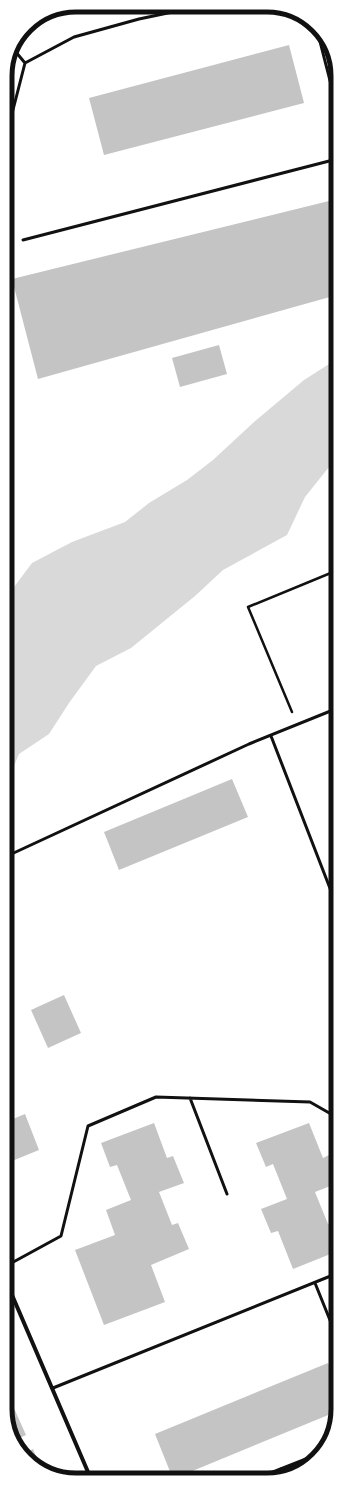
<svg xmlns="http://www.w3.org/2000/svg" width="343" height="1485" font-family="Rubik,sans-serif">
<rect width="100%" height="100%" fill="#fff"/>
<path fill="#d9d9d9" d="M337,359L338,463L329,467L305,497L287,535L223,570L195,596L131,648L96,666L69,703L49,734L19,754L5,787V599L32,563L72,542L125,522L149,503L187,480L213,460L254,422L304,380Z"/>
<path fill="#c4c4c4" d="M289,45L304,103L104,155L89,98Z
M337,199V295L38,379L12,279Z
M219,345L227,374L180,387L172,358Z
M232,779L248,817L119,870L104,832Z
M64,995L81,1033L48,1048L31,1010Z
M25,1114L39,1150L12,1161L6,1144V1122Z
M154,1123L167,1158L173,1156L184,1183L159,1192L172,1225L178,1223L189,1249L151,1265L165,1302L104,1325L75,1250L115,1235L106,1210L131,1200L117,1165L110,1167L101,1143Z
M309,1123L323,1158L329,1155L338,1178V1183L315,1192L328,1224L334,1222L338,1232V1251L293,1269L278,1231L271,1233L261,1209L287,1199L273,1164L266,1167L256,1143Z
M328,1363L338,1387V1411L173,1479L155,1434Z
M13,1406L26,1435L15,1440L6,1419V1409Z
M33,1449L40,1466L22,1454Z"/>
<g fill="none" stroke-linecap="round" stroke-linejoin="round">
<path stroke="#111" stroke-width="2.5" d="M292,712L248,607L338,570"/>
<path stroke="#111" stroke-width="3" d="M316,26L337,108
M15,51L25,63
M5,141L25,63L74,37L139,19L187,9
M23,240L337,159
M271,736L338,909
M5,857L249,744L338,708
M190,1098L227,1194
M6,1266L61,1236L88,1126L156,1097L310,1102L338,1118
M315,1283L338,1340
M53,1388L338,1273
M281,1469L284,1476"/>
<path stroke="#111" stroke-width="4" d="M6,1281L91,1479
M256,1479L322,1453"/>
</g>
<path d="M0 0H343V1485H0ZM76 12H267A64 64 0 0 1 331 76V1409A64 64 0 0 1 267 1473H76A64 64 0 0 1 12 1409V76A64 64 0 0 1 76 12Z" fill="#fff" fill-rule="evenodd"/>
<path fill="none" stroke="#111" stroke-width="5" d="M76 12H267A64 64 0 0 1 331 76V1409A64 64 0 0 1 267 1473H76A64 64 0 0 1 12 1409V76A64 64 0 0 1 76 12Z"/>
</svg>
